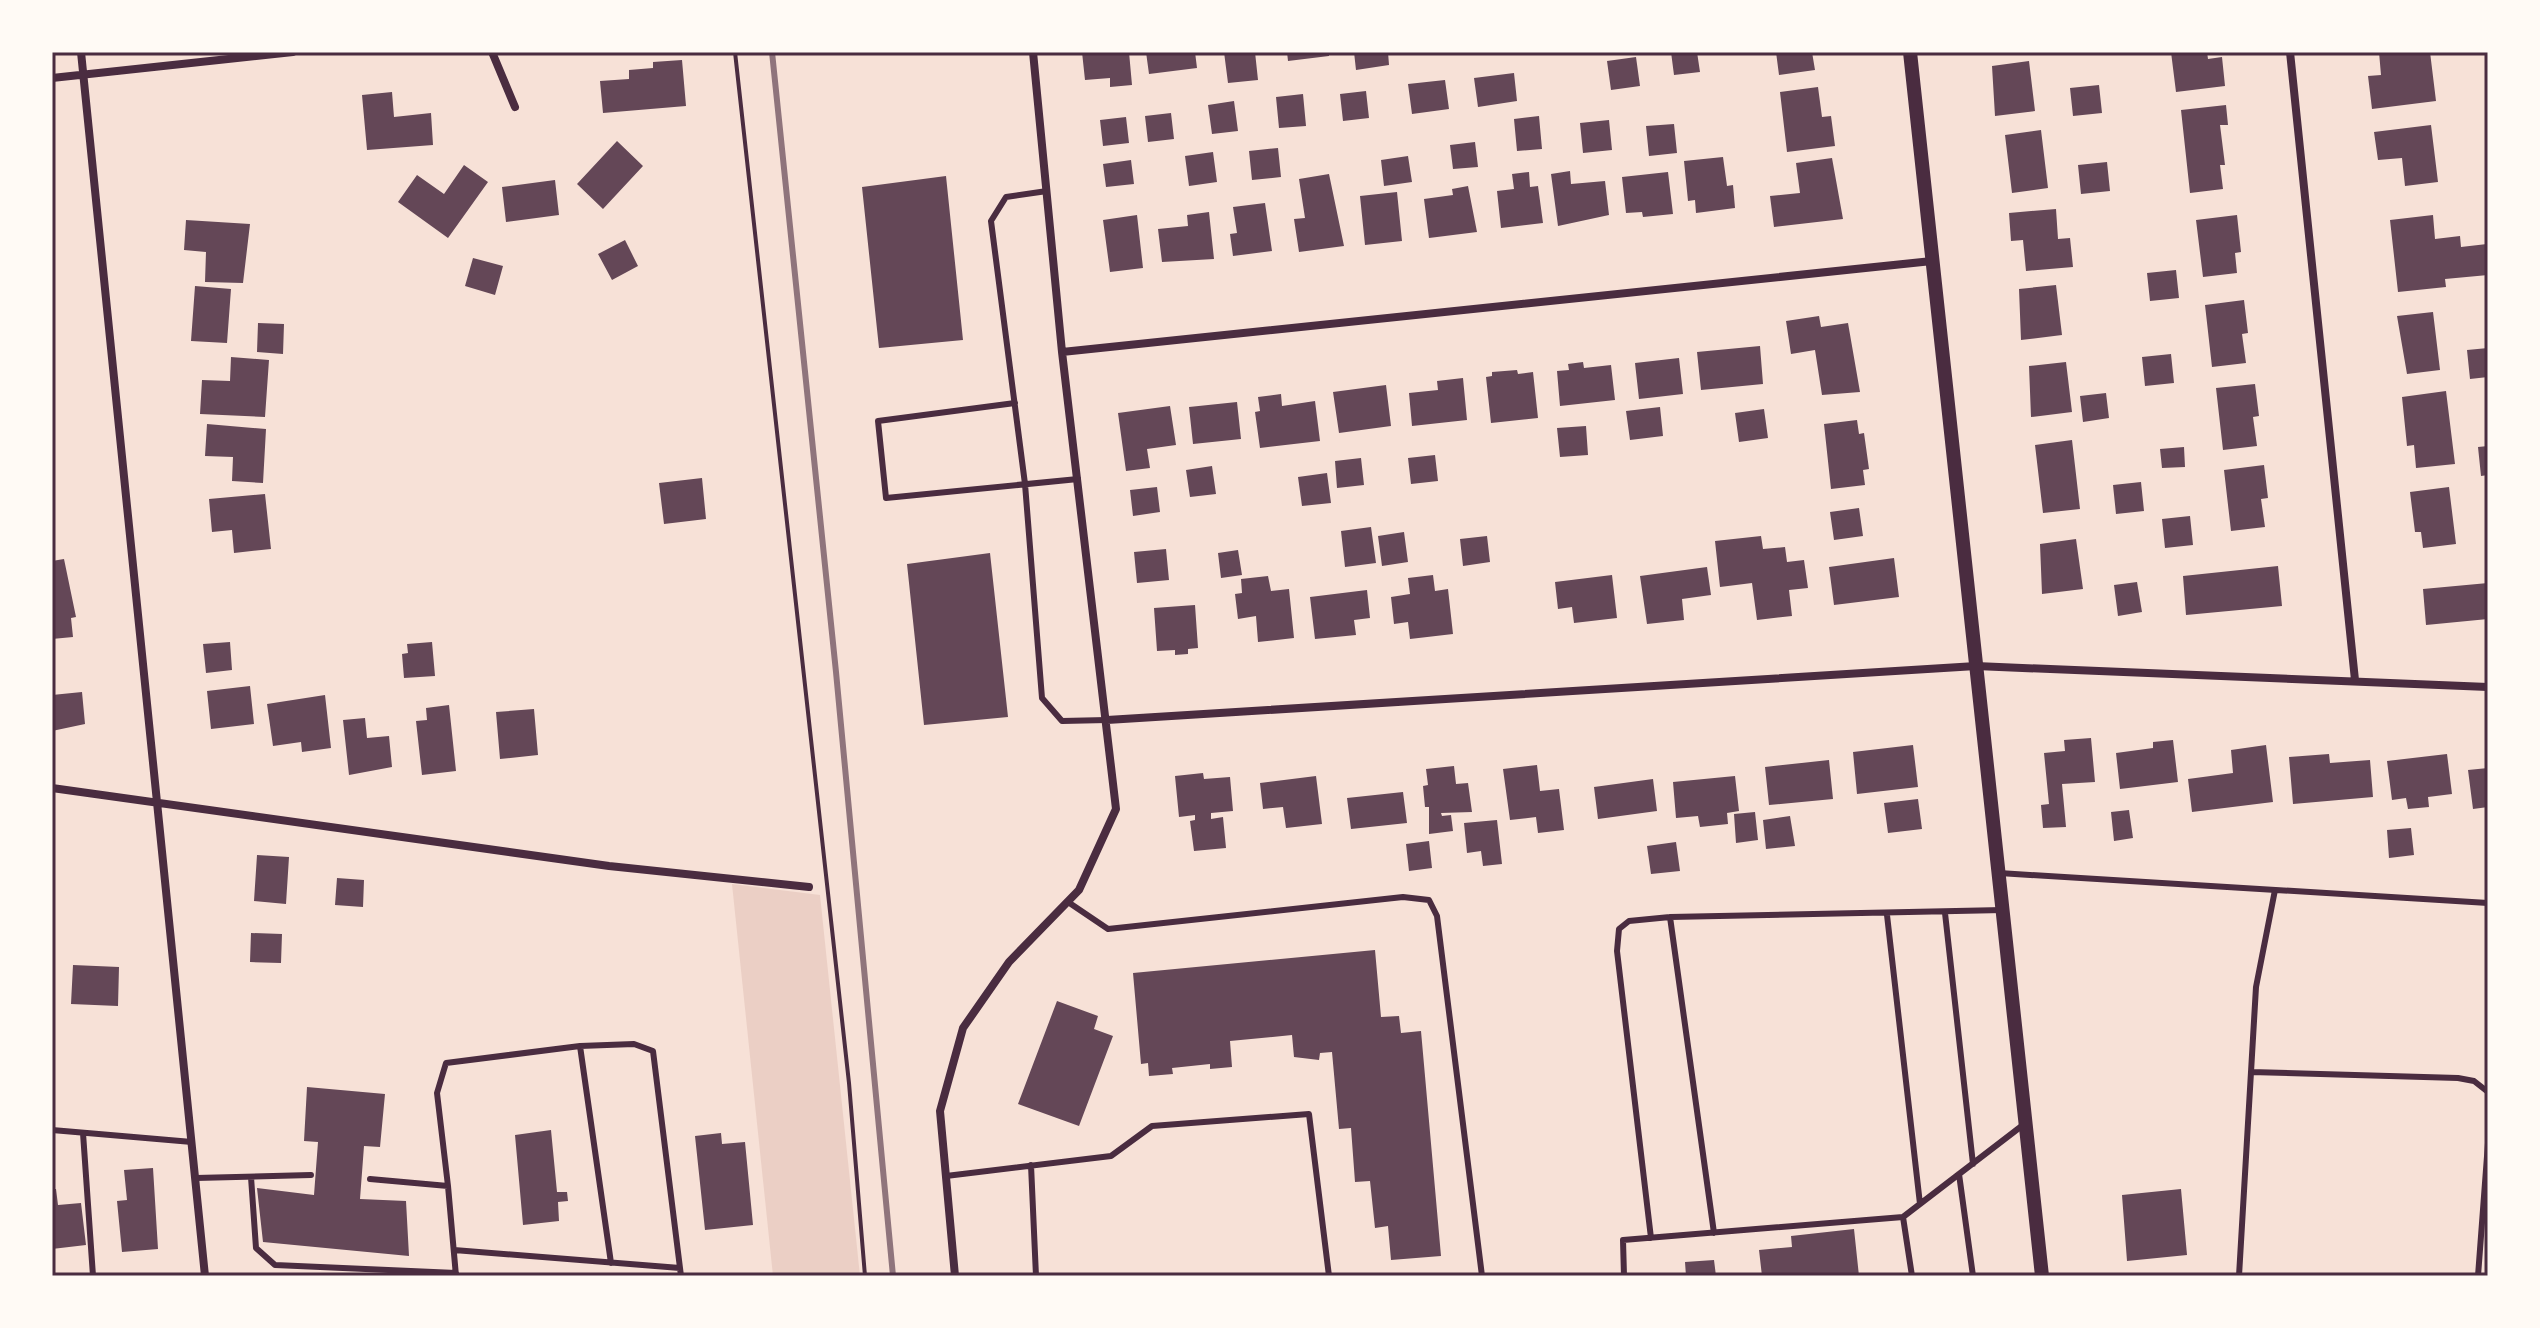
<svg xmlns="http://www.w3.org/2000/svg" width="2540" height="1328" font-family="Arial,sans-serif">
<rect width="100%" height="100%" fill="#f7e1d7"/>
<path fill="#ebcfc5" d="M732,884L820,895L860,1276H773Z"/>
<path fill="#644757" d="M1082,52H1129L1132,85L1110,87V78L1085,80Z
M1146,52H1195L1197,68L1149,74Z
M1224,52H1255L1258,80L1228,83Z
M1287,52H1329V56L1288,61Z
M1354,52H1388L1389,65L1356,70Z
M1671,52H1697L1700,72L1674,75Z
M1776,52H1812L1815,70L1779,75Z
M2171,52H2207L2208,59L2222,57L2225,86L2176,92Z
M2379,52H2430L2436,101L2372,109L2368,76L2381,75Z
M1636,57L1640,86L1611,90L1607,61Z
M682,60L686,106L603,113L600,81L629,79V70L653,68V62Z
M2029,61L2035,111L1995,116L1992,66Z
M1514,73L1517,101L1478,107L1474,78Z
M1445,80L1449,109L1412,114L1408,84Z
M2099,85L2102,113L2073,116L2070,88Z
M1818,87L1822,117L1831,116L1835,146L1787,152L1780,92Z
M1366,91L1369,118L1343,121L1340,94Z
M392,92L394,117L431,113L433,145L367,150L362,95Z
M1303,94L1306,126L1279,128L1276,97Z
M1234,101L1238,131L1212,134L1208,105Z
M2226,105L2228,125H2220L2225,165H2220L2223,189L2190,193L2181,110Z
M1171,113L1174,139L1148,142L1145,116Z
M1539,116L1542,149L1517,151L1514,119Z
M1126,117L1129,143L1103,146L1100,120Z
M1609,120L1612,150L1583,153L1580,123Z
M1674,124L1677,153L1649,156L1646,126Z
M2431,125L2438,182L2405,186L2402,158L2378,160L2374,132Z
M2041,130L2048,188L2012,193L2005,135Z
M617,141L643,166L603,209L577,184Z
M1475,142L1478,167L1453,169L1450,145Z
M1278,148L1281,177L1252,180L1249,151Z
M1213,152L1217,182L1189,186L1185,156Z
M1408,156L1412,182L1384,186L1381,160Z
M1723,157L1727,186L1733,185L1735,208L1696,213L1695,200L1688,201L1684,161Z
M1832,158L1843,219L1774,227L1770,196L1800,193L1796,163Z
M1131,160L1134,184L1106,187L1103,164Z
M2107,162L2110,191L2081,194L2078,165Z
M464,165L488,182L448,238L398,202L417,175L444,194Z
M1570,171L1571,184L1605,181L1609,215L1558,226L1551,174Z
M1529,172L1530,187L1538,186L1543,223L1501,228L1497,191L1514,189L1512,174Z
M1668,172L1673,214L1643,217L1642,212L1626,213L1622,177Z
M1329,174L1344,246L1299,252L1294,219L1305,218L1299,179Z
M946,176L963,340L879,348L862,187Z
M555,180L559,215L506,222L502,187Z
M1468,186L1477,232L1429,238L1424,199L1453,195L1452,189Z
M1397,192L1402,241L1365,245L1360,196Z
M1265,203L1272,251L1233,256L1230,234L1237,233L1233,207Z
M2056,209L2058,239L2070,238L2073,267L2026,271L2023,240L2011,241L2009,213Z
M1209,212L1214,259L1162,262L1158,229L1188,226L1187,215Z
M1137,215L1143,268L1110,272L1103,220Z
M2237,215L2241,252L2235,253L2237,273L2203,277L2196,220Z
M2433,215L2435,239L2460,236L2461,247L2487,244L2488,275L2445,279L2446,287L2398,292L2390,220Z
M186,220L250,224L243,283L205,282L206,252L184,250Z
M625,240L638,266L612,280L598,254Z
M473,258L503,266L495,295L465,286Z
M2176,270L2179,298L2150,301L2147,273Z
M2056,285L2062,335L2021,340L2019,289Z
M195,286L231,289L227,343L191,341Z
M2244,300L2248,333L2242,334L2246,363L2212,367L2205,305Z
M2433,312L2440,370L2407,374L2397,316Z
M1819,316L1821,327L1848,323L1860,392L1822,395L1815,350L1791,354L1786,321Z
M258,323L284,324L283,354L257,352Z
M1760,346L1763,384L1701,390L1697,352Z
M2488,348V377L2470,379L2467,350Z
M2171,354L2174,383L2145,386L2142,357Z
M231,357L269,360L265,417L200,414L202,380L230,381Z
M1679,358L1683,394L1639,399L1635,363Z
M1583,362L1584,368L1611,365L1615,400L1560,406L1557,371L1569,370L1568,364Z
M2066,362L2072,412L2031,417L2029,366Z
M1517,370L1518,374L1533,372L1538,418L1491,423L1486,377L1492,376V372Z
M1463,378L1467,420L1412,426L1409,393L1438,390L1437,381Z
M2255,384L2259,416L2253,417L2257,446L2223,450L2216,388Z
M1386,385L1391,426L1339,433L1333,392Z
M2446,391L2455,464L2416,468L2414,445L2407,446L2402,397Z
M2106,393L2109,418L2083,422L2080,396Z
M1281,394L1282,406L1315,401L1320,441L1260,448L1255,412L1260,411L1258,397Z
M1237,402L1241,439L1193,444L1189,407Z
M1170,406L1176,445L1147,449L1150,468L1126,471L1118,413Z
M1660,407L1663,436L1630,440L1626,411Z
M1764,409L1768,438L1739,442L1735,413Z
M1857,420L1859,434L1864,433L1869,469L1863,470L1865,485L1831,489L1824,424Z
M207,424L266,429L263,483L232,481L233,457L205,456Z
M1586,426L1588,455L1560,457L1557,428Z
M2072,440L2080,509L2043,513L2035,445Z
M2488,446V475L2481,476L2478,447Z
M2184,447L2185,467L2162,468L2160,449Z
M1435,455L1438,481L1411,484L1408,458Z
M1361,458L1364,485L1337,488L1335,461Z
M2264,465L2268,498L2261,499L2265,527L2231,531L2224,470Z
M1212,466L1216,494L1190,497L1186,470Z
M1327,473L1331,503L1302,506L1298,477Z
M702,478L706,519L664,524L659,483Z
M2141,482L2144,511L2116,514L2113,485Z
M1157,487L1160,512L1133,516L1130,490Z
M2449,487L2456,544L2423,548L2421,532H2415L2410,492Z
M265,494L271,549L234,553L232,530L212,532L209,499Z
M1859,508L1863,536L1834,540L1830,512Z
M2190,516L2193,545L2165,548L2162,519Z
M1371,527L1376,563L1345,567L1341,531Z
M1404,532L1408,562L1382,566L1378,536Z
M1487,536L1490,562L1463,566L1460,539Z
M1761,536L1763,549L1785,547L1787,562L1804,560L1808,588L1789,590L1792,616L1757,620L1752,583L1720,587L1715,541Z
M2076,539L2083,589L2042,594L2040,544Z
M1166,549L1169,580L1137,583L1134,552Z
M1238,550L1242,575L1221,578L1218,553Z
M990,553L1008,717L924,725L907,564Z
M1894,558L1899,597L1834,605L1829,567Z
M64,559L76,617L71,618L73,637L52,639V561Z
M2278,566L2282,606L2186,615L2183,576Z
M1707,567L1711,595L1682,599L1684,620L1647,624L1640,576Z
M1433,575L1435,591L1448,589L1453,634L1410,639L1408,622L1394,624L1391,597L1410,594L1408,578Z
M1612,575L1617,618L1574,623L1572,607L1558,609L1555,582Z
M1268,576L1271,591L1289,589L1294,638L1258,642L1256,616L1238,619L1235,594L1242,593L1241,579Z
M2137,582L2142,612L2118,616L2114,585Z
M2488,583V619L2426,625L2423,589Z
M1367,590L1370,618L1354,620L1356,635L1315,639L1310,597Z
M1195,605L1198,648L1188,649V654L1175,655V650L1157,651L1154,608Z
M230,642L232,670L206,673L203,644Z
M432,642L435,676L404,678L402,654L408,653L407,644Z
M250,686L254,724L211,729L207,691Z
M82,692L85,724L52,731V695Z
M325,695L331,748L302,752L301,742L273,746L267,704Z
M449,705L456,771L422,775L416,721L427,720L426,708Z
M534,709L538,755L500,759L496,712Z
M365,718L367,738L389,736L392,767L349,775L343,720Z
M2091,738L2095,782L2062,784L2066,827L2043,828L2041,805L2049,804L2044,753L2065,751L2064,740Z
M2173,740L2178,782L2120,789L2116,753L2153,748V742Z
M1913,745L1918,787L1857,794L1853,752Z
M2266,745L2273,802L2192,812L2188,779L2233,773L2231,750Z
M2329,754L2330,763L2370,760L2373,797L2293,804L2289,757Z
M2447,754L2452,794L2428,797L2429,807L2408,809L2406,798L2392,800L2387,761Z
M1829,760L1833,799L1769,805L1765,767Z
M1537,765L1540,791L1559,789L1564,830L1538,833L1536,817L1510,820L1503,769Z
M1454,766L1456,784L1468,783L1472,812L1441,813L1442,816L1451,815L1453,831L1429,834V807H1425L1423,786L1428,785L1426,769Z
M2488,768V807L2473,809L2468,770Z
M1203,773L1204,779L1230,777L1233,811L1211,813V819L1223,817L1226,848L1194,851L1190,821L1195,820V815L1179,817L1175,776Z
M1316,776L1322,824L1286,828L1283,807L1263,809L1260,783Z
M1735,776L1739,811L1727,813L1728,824L1700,827L1698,816L1676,818L1673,782Z
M1653,779L1657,811L1598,819L1594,787Z
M1403,792L1407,823L1351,829L1347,798Z
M1918,799L1922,829L1888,833L1884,803Z
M2129,810L2133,838L2114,841L2111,812Z
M1755,812L1758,840L1736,843L1734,814Z
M1790,816L1795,846L1766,849L1763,820Z
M1497,820L1502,864L1483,866L1481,851L1467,853L1464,823Z
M2411,828L2414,855L2389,858L2387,830Z
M1429,841L1432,868L1409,871L1406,844Z
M1676,842L1680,871L1651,874L1647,846Z
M257,855L289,857L286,904L254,901Z
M337,878L364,880L363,907L335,905Z
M251,933L282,934L281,963L250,962Z
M1375,950L1381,1017L1399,1016L1401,1033L1421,1031L1441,1256L1391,1260L1388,1226L1375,1228L1370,1181L1355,1182L1351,1128L1339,1129L1332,1052L1320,1053L1319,1060L1294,1057L1292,1035L1230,1041L1232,1067L1210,1069V1064L1172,1068L1173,1074L1149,1076L1148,1063L1141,1064L1133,973Z
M73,965L119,967L118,1006L71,1004Z
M1057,1001L1098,1016L1094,1029L1113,1036L1079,1126L1018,1104Z
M307,1087L385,1094L380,1147L364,1146L360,1199L406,1201L409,1256L263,1242L257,1188L314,1195L318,1142L304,1141Z
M551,1130L557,1192H567L568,1201L558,1202L559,1221L523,1225L515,1135Z
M721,1133L722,1144L745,1142L753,1225L705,1230L695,1136Z
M153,1168L158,1249L122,1252L117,1201L127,1200L124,1170Z
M52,1189H56L58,1205L81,1203L86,1245L52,1249Z
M2181,1189L2187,1255L2127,1261L2122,1195Z
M1854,1229L1859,1276H1762L1759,1250L1792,1247L1791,1236Z
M1714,1260L1716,1276H1686L1685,1262Z"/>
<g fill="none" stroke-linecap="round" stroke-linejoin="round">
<path stroke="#4a2c40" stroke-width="4" d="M735,52L849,1083L865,1276"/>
<path stroke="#4a2c40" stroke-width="6" d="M1047,191L1006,197L991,221L1025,484L1042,698L1062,721L1107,720
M1015,403L878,421L886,498L1078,479
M1999,873L2488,903
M1068,902L1108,929L1403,897L1429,900L1437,916L1482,1276
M1945,913L1973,1164
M1887,915L1920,1204
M1670,917L1714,1233
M580,1046L634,1044L653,1051L680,1268
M2251,1072L2458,1078L2474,1081L2488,1092
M52,1130L192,1142
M83,1133L93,1276
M1031,1165L1036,1276
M1959,1174L1973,1276
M946,1176L1111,1156L1152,1126L1309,1114L1329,1276
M251,1177L256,1248L275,1265L456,1273
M196,1178L311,1175
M370,1179L448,1186L456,1276
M448,1186L437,1093L446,1063L580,1046L611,1263
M1903,1217L1912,1276
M1651,1238L1617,951L1619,929L1629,921L1670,917L2003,910
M454,1250L680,1268L681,1276
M1624,1276L1623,1240L1903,1217L2023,1125
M2239,1276L2256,987L2275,890
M2478,1276L2488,1143"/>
<path stroke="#4a2c40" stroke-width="8" d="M81,52L205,1276
M492,52L515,107
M2290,52L2355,680
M52,78L293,52
M1062,352L1932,261
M1107,720L1976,666L2488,687
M52,788L609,866L809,887
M955,1276L940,1111L963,1028L1009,962L1079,890L1116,809L1062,352L1033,52"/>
<path stroke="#4a2c40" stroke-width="14" d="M1910,52L2042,1276"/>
<path stroke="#8f747c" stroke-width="6" d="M772,52L836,672L893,1276"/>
</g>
<rect width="2540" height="1328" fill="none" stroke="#fffaf5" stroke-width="108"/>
<rect x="54" y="54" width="2432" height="1220" fill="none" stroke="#4a2c40" stroke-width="3"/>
</svg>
